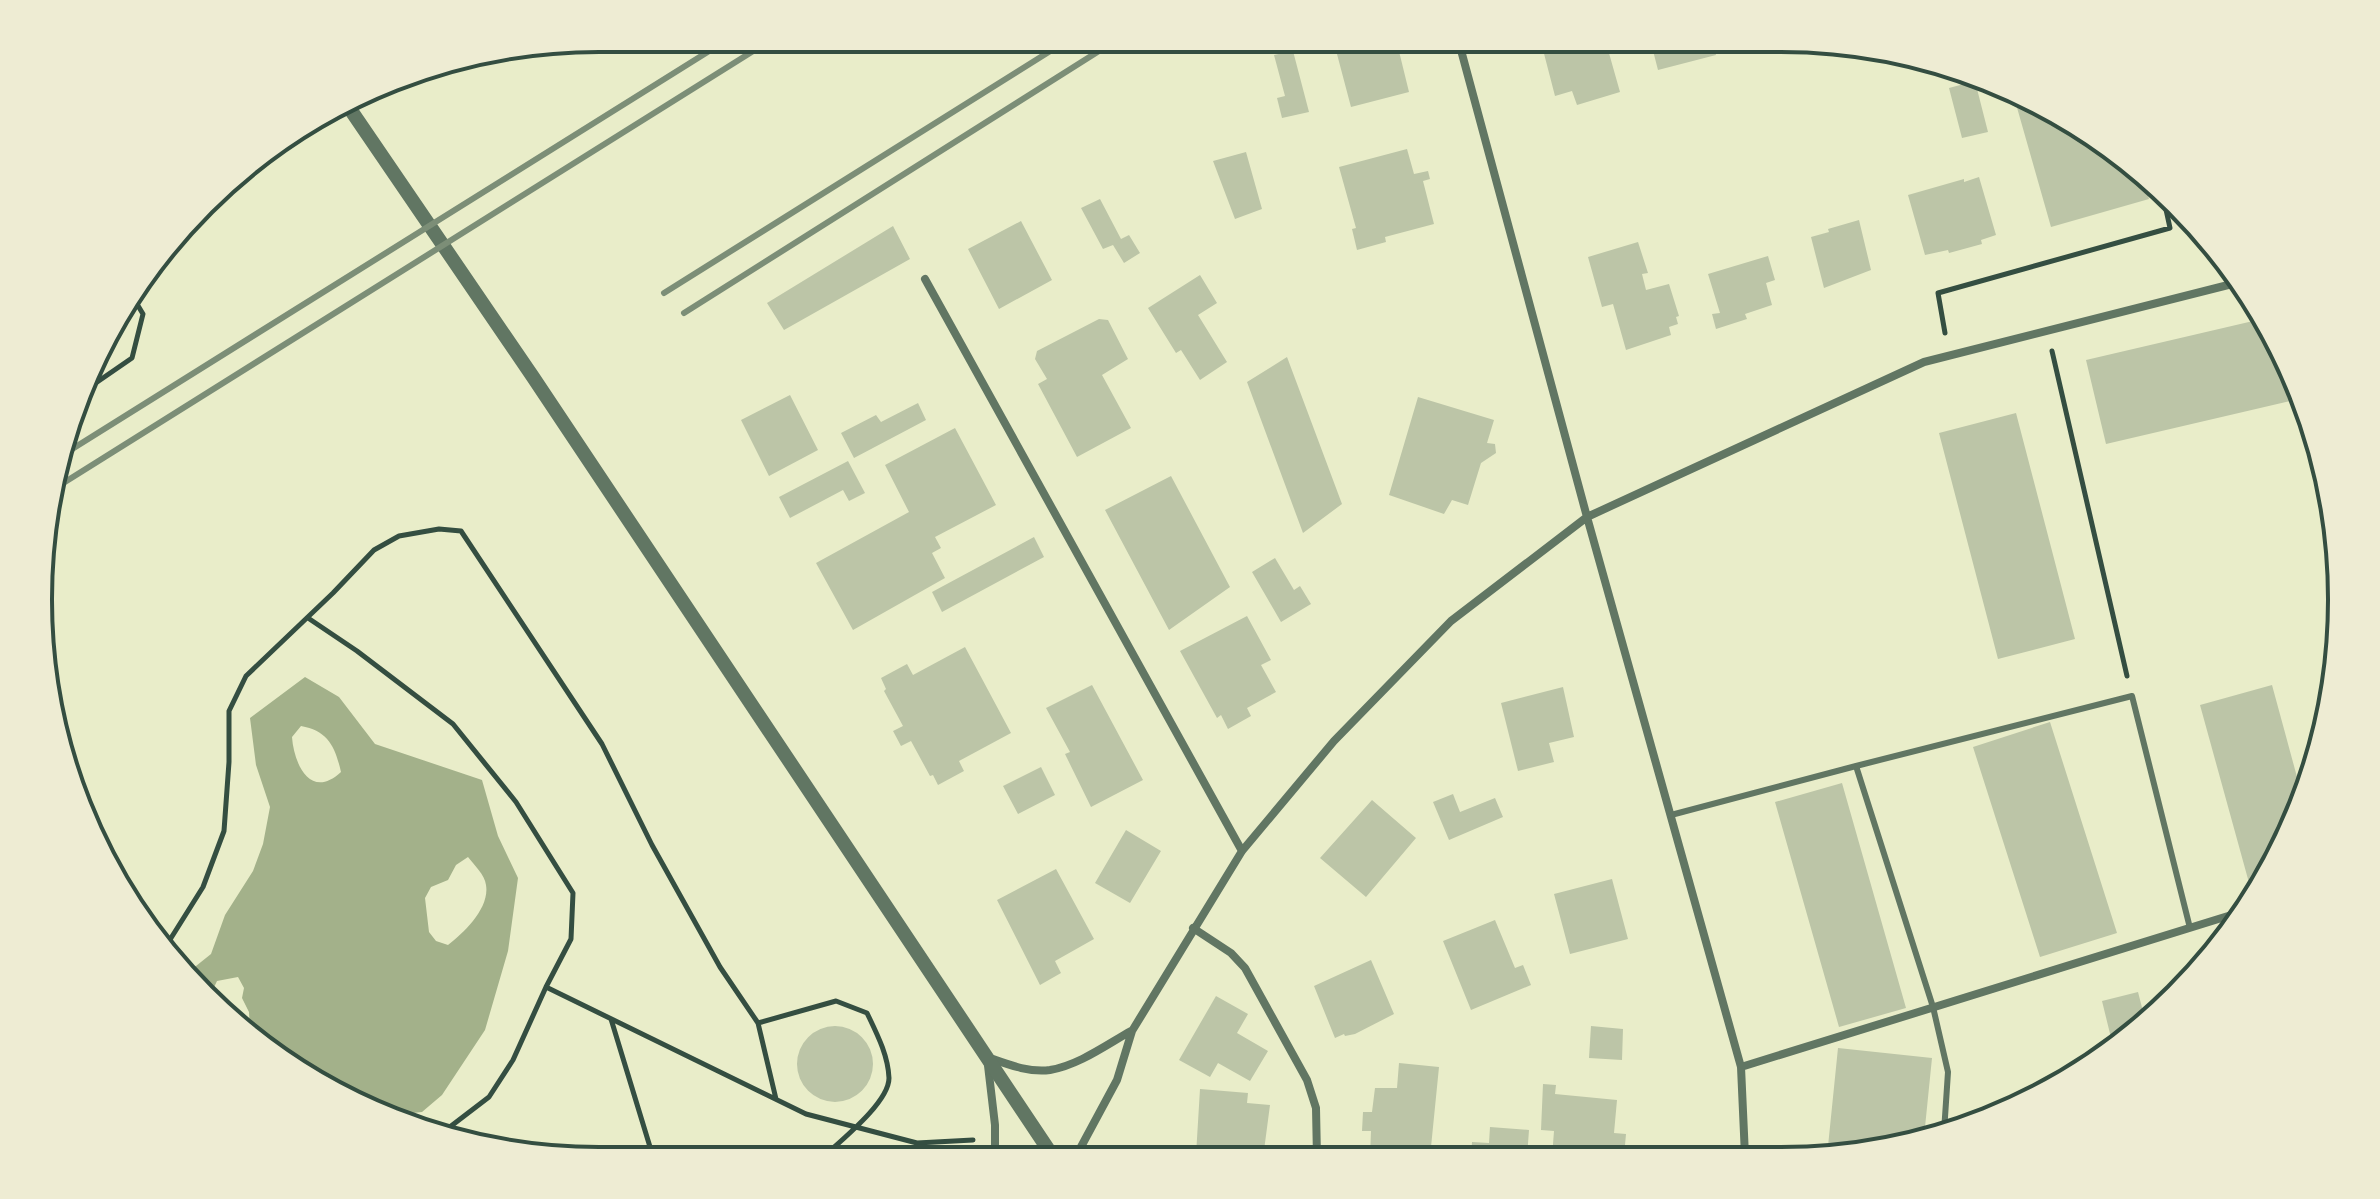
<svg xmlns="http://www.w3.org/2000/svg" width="2380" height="1199" font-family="'Source Sans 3',sans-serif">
<rect width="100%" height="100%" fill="#e9edc9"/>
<path fill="#a3b18a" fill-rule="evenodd" d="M305,677L339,697L375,744L482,780L498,836L518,878L508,951L485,1030L442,1095L422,1112L385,1116L352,1103L250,1031L249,1012L242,998L244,988L238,977L217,981L208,1000L186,974L211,954L225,915L253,871L263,844L270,807L256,765L250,718ZM301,726C328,731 335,746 341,772C311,800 294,765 292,737ZM468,857C474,865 485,875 486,885C490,908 464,933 448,945L436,941L429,932L425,898L431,887L448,880L456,865Z"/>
<path fill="#bcc5a7" d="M1333,39H1396L1409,92L1351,107Z
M1551,39H1605L1620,92L1577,105L1572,91L1555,96L1541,42Z
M1650,39H1712L1716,55L1658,70Z
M1293,51L1309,112L1282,118L1277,98L1285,96L1274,55Z
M1975,81L1988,132L1962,138L1949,88Z
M2012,90L2028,96L2122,154L2142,173L2149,199L2051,227Z
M1407,149L1414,174L1428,171L1430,179L1423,181L1434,224L1385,237L1386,242L1357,250L1352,229L1356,228L1339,167Z
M1246,152L1262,209L1235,219L1213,161Z
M1979,177L1996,235L1981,240L1982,244L1949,253L1948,250L1925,255L1908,195L1964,179V182Z
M1100,199L1121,239L1129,235L1140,253L1124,263L1113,245L1103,249L1081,208Z
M1859,220L1871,270L1824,288L1811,237L1829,232L1828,229Z
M1021,221L1052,280L999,309L968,249Z
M893,226L910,259L784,330L767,303Z
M1638,242L1648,273L1642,274L1646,290L1669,284L1679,316L1676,317L1678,324L1669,327L1671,335L1626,350L1613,304L1602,307L1588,257Z
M1768,256L1775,280L1766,283L1772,305L1745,314L1747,319L1716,329L1712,314L1720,313L1708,274Z
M1200,275L1217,303L1198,315L1227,362L1200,380L1181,350L1176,353L1148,308Z
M2266,318L2303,398L2106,444L2086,360Z
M1099,319L1108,320L1128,359L1102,375L1131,428L1077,457L1038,384L1047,379L1035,359L1037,351Z
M1287,357L1342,504L1303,533L1247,382Z
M790,395L818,450L769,476L741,420Z
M1418,397L1494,420L1487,443L1495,444L1496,453L1481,463L1468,505L1452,500L1444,514L1389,495Z
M918,403L926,420L854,458L841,433L876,415L881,422Z
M2016,413L2075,639L1998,659L1939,433Z
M955,428L996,505L935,537L941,548L932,553L945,578L853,630L816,563L909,512L885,465Z
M848,461L865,493L849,501L843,490L790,518L779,497Z
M1171,476L1230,587L1169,630L1105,510Z
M1034,537L1044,557L942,612L932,592Z
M1275,558L1294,590L1300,586L1311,604L1281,622L1252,572Z
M1247,616L1271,660L1261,665L1276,692L1247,708L1251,716L1228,729L1221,715L1217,718L1180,651Z
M965,647L1011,733L959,761L964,771L938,785L933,775L930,776L911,741L901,746L893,731L903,726L884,691L886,689L881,678L907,664L913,675Z
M1092,685L1143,780L1091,807L1065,754L1070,752L1046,708Z
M2272,685L2303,799L2284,847L2257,889L2251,890L2200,705Z
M1563,687L1574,737L1549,743L1554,762L1518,771L1501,703Z
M2050,722L2117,933L2040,957L1973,747Z
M1041,767L1055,795L1018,814L1003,786Z
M1842,783L1906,1008L1839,1027L1775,802Z
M1453,794L1460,812L1495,798L1503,817L1449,840L1433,802Z
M1372,800L1416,838L1366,897L1320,858Z
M1126,830L1161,851L1130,903L1095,883Z
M1056,869L1094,939L1055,961L1061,973L1040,985L997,900Z
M1612,879L1628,939L1570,954L1554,894Z
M1495,920L1515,968L1523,965L1531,985L1471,1010L1443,941Z
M1371,960L1394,1014L1355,1034L1345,1036L1344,1034L1335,1038L1314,986Z
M2138,992L2146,1023L2114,1050L2102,1001Z
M1216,996L1248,1014L1237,1033L1268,1051L1250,1081L1218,1063L1210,1077L1179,1060Z
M1591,1026L1623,1029L1622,1060L1589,1058Z
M797 1064a38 38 0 1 1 76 0a38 38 0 1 1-76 0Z
M1838,1048L1932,1058L1924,1137L1854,1156H1827Z
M1399,1063L1439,1067L1430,1157H1370L1371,1131H1362L1363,1112H1372L1375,1088H1397Z
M1543,1084L1556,1085L1555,1094L1617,1100L1614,1133L1626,1134L1624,1156L1552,1157L1554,1131L1541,1130Z
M1200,1089L1248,1093L1247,1103L1270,1105L1263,1158L1196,1155Z
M1490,1127L1529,1130L1527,1157H1471L1472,1142L1489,1143Z"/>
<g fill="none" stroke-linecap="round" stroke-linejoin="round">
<path stroke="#344e41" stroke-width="5" d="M1945,333L1938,293L2170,228L2162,191
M2052,351L2127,676
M87,389L132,358L143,314L131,294
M308,618L357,651L453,724L516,802L573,893L571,939L546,987
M166,946L203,887L224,831L229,762V711L246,676L333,593L374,550L399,536L439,529L461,531L602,744L652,845L720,967L758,1023L776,1099
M611,1019L654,1160
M758,1023L836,1001L867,1013C877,1034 888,1055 889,1078C889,1103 839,1142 821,1159
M438,1136L489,1097L513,1060L546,987L806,1114L917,1143L973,1140"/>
<path stroke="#617663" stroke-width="6" d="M1856,766L2132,696L2190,928
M1671,815L1856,766L1933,1007L1948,1072L1944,1132
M1945,1127L1958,1128"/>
<path stroke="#617663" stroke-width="8" d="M1458,39L1587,517L1741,1067L1745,1156
M925,279L1242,851
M1193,928L1231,953L1245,968L1307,1080L1316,1108L1317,1158
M1741,1067L2241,912
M1075,1158L1117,1080L1132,1031L1242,851L1334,741L1451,621L1587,517L1924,362L2240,282
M995,1159V1125L987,1057C1007,1064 1029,1073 1050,1070C1079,1065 1106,1045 1131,1031"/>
<path stroke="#617663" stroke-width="14" d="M348,106L533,377L1054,1158"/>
<path stroke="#7c8e77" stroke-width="6" d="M664,293L1071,38
M684,313L1118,39
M61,456L730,38
M49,492L774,38"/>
</g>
<path d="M0 0H2380V1199H0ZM599 52H1781A547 547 0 0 1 2328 599V600A547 547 0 0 1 1781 1147H599A547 547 0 0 1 52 600V599A547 547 0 0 1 599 52Z" fill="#eeecd3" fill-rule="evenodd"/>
<path fill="none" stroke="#344e41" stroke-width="4" d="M599 52H1781A547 547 0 0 1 2328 599V600A547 547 0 0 1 1781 1147H599A547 547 0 0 1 52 600V599A547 547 0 0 1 599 52Z"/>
</svg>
